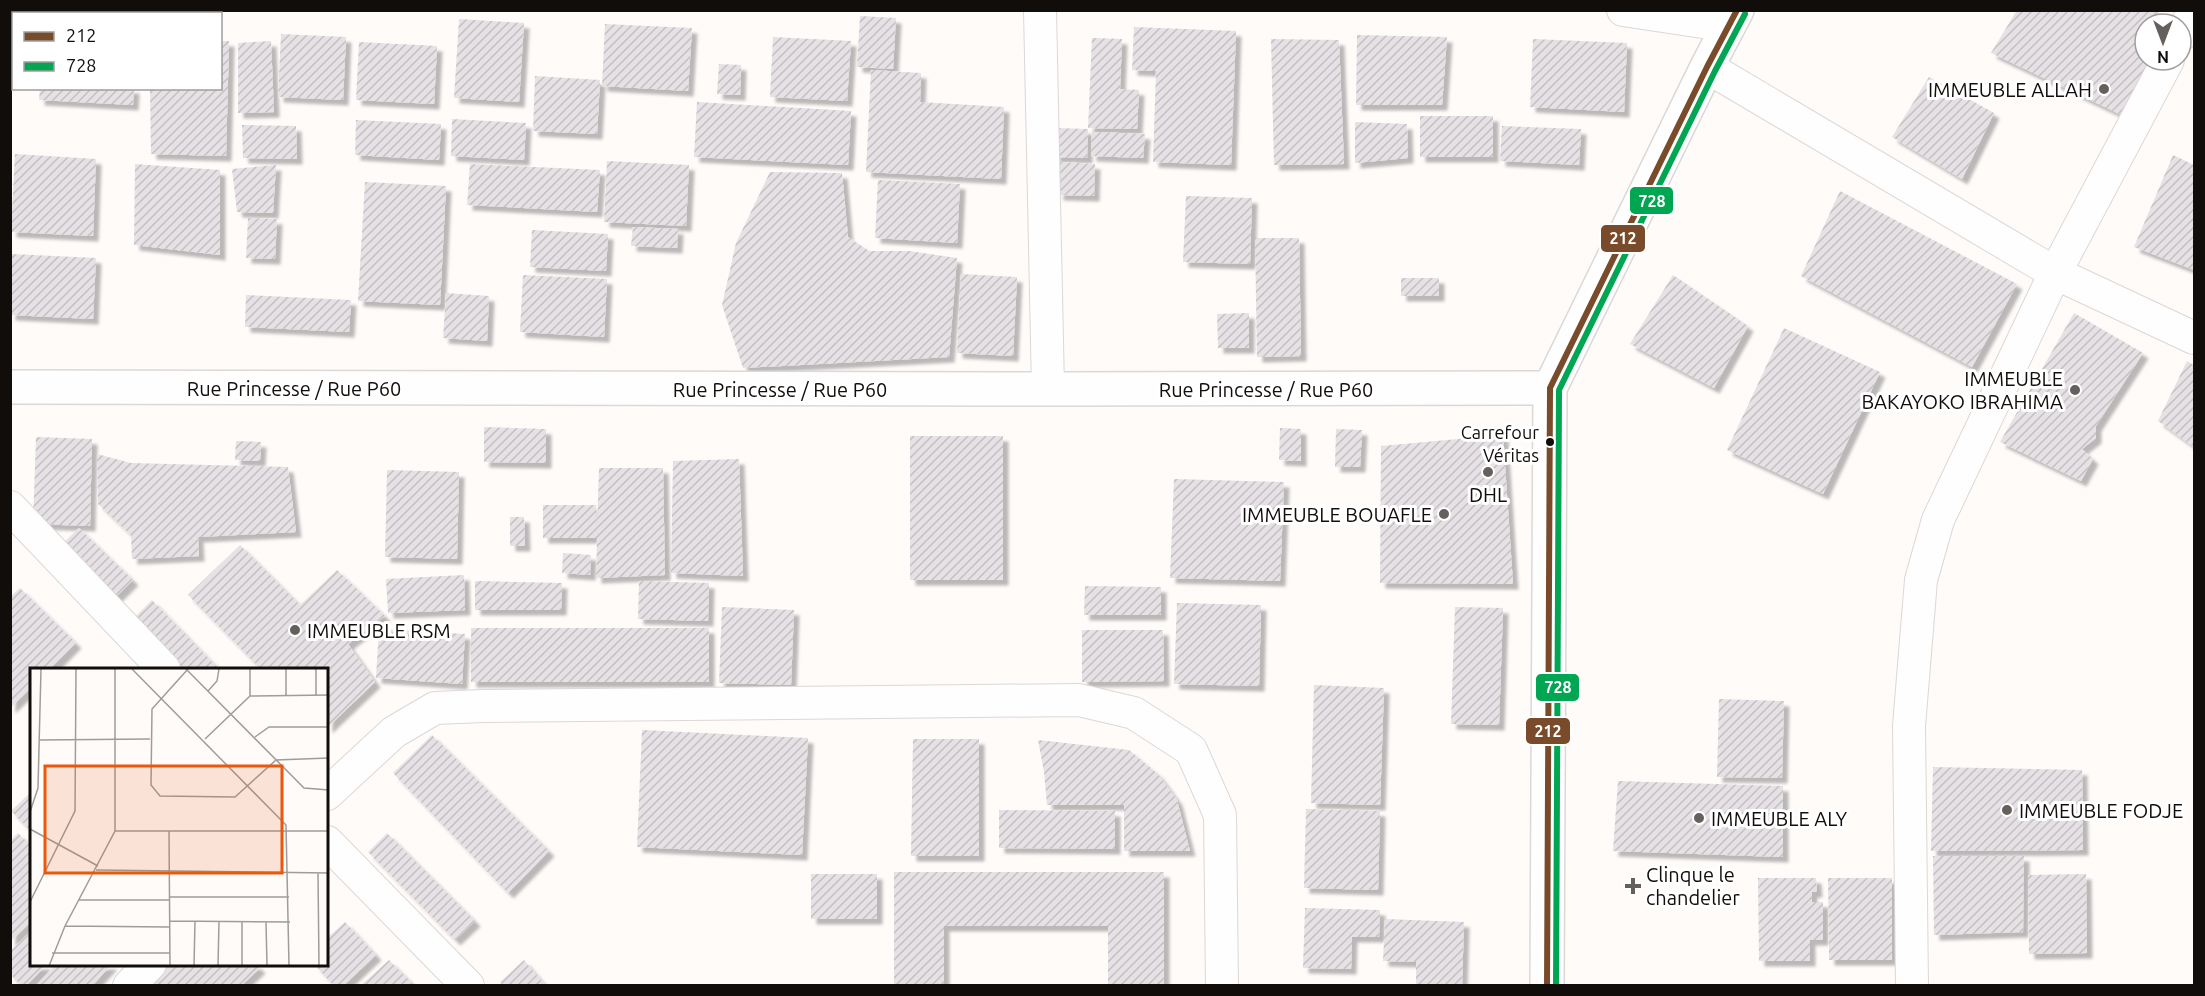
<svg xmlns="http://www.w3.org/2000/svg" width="2205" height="996" font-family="Ubuntu,sans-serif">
<defs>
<pattern id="building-hatch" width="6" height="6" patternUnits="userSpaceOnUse" patternTransform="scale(1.5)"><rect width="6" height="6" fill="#e5e1e5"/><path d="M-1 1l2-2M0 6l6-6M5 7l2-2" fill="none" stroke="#c3c0c3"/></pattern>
<filter id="shadow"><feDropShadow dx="5.5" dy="5.5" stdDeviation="1.5" flood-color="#0004"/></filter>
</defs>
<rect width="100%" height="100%" fill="#fefbf9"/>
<path fill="url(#building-hatch)" filter="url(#shadow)" d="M2017,10H2153L2177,21L2176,24H2145V60H2156L2126,117L1991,53Z
M860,16L896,18L893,69L857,67Z
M459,19L524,23L519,102L454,98Z
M605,24L692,28L688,91L602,86Z
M1134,27L1236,31L1231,165L1153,162L1156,71L1132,70Z
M281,34L346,37L343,100L278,97Z
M1357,35L1447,37L1442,105H1356Z
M773,37L851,41L847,101L770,97Z
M1092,38L1122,39L1120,89L1139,90L1137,129L1088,128Z
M1271,39L1339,40L1344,164L1274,165Z
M1533,39L1627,43L1624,112L1530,107Z
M220,41H229L226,156L151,154L150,88H220Z
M271,41L274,112L238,113V43Z
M359,42L437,46L434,104L356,100Z
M719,64L741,65L740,95L717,94Z
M871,70L921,73L920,102L1004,107L1001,179L866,172Z
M535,76L600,80L597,134L533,131Z
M1929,77L1994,113L1962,179L1892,137Z
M40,88H134L133,105L39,100Z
M697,102L851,111L848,165L694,157Z
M1420,116H1493V157H1420Z
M452,119L526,123L524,160L451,156Z
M356,120L441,124L439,160L355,155Z
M1355,122L1407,124L1408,158L1355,163Z
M242,125L296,126L297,159L243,158Z
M1502,126L1581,129L1579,165L1500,161Z
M1056,128L1088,129L1087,158L1054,157Z
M1092,132L1145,134L1143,158L1091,156Z
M15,154L96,159L93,236L11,232Z
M2173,155L2194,165V270L2134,247Z
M607,161L689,165L686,226L604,222Z
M1059,162L1095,164L1094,196L1058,195Z
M135,164L220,170V255L134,245Z
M470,164L600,170L597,212L467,205Z
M276,165L273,213L237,212L232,169Z
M770,172L842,173L848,237L869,251H909L957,258L949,357L743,368L722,305L736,243Z
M878,180L960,184L957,243L875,238Z
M365,182L446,186L440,305L358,301Z
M1840,191L2017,284L1972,367L1801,276Z
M1186,196L1252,198L1250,264L1183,262Z
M248,218L277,219L275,259L246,258Z
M633,227L678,229L677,248L631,246Z
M532,230L608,234L606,271L530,267Z
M1255,238H1299L1301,356L1257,357Z
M12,254L96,258L93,319L10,315Z
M961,274L1017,277L1013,356L957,353Z
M523,275L607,279L604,337L520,332Z
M1673,275L1748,326L1714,388L1630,344Z
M1401,278H1439V296H1401Z
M446,293L489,296L487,341L443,338Z
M246,295L351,300L349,332L245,327Z
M1249,313V348H1218L1217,314Z
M2074,313L2143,353L2096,426V438L2082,449L2093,459L2081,481L2000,442Z
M1784,328L1880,372L1823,494L1727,450Z
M2187,361L2194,365V447L2158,421Z
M484,427L546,429V463L484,462Z
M1280,428L1301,429V461L1279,460Z
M1336,429L1362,430L1360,467H1335Z
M1503,435L1513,584L1380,583L1381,446Z
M910,436H1003V580H910Z
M36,437L92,439L90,526L33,524Z
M236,441L261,442L260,461L235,460Z
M97,454L131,463L288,467L296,532L198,537L199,556L132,559L131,535L98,504Z
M739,459L743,576L671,573L673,461Z
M599,468H663L665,575L596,578L597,538H543V505H596L597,530Z
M387,470L459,472L457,559L385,557Z
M1174,479L1284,482L1280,581L1170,578Z
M510,517H524L525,546H510Z
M79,528L133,580L114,599L60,546Z
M240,545L300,605L337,570L385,616L348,644L375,682L327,728V669H261L188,595Z
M563,553L591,555L590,575L562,573Z
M464,575L465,610L388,613L386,579Z
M475,581L562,583L561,610H475Z
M639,581L709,583L708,621L638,619Z
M1085,586L1161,587V615H1084Z
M20,588L76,643L50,669H32V687L10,708V597Z
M152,600L219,669H177L131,621Z
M1177,603L1261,605L1259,686L1174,684Z
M722,607L794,610L791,685L719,683Z
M1455,607L1503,608L1499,725L1451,724Z
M471,628H709V682H471Z
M379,629L465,634L462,684L376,678Z
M1082,630H1163L1164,681L1082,682Z
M1314,685L1384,688L1380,805L1311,803Z
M1719,699L1784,701L1782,778L1717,777Z
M642,730L808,738L802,855L637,847Z
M432,735L549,851L508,893L393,773Z
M913,739H979V856H911Z
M1038,740L1129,750L1158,774L1177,800L1190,851H1124V805H1047L1044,772Z
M1933,767L2082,770L2083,850L1931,851Z
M1618,781L1783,786V857L1613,851Z
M32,791V832L11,811Z
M1306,809L1380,811L1378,890L1304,888Z
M999,810L1115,811V849L999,848Z
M18,833L32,847V921L10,942V841Z
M387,833L475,921L455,940L368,852Z
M1933,856H2024L2023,932L1934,935Z
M894,872H1164V986H1108V926H944V986H894Z
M811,874H877V919H811Z
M2086,874L2087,953L2029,954L2028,875Z
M1758,878H1816L1817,892H1812V902H1823V940H1810V961H1759Z
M1828,878H1892V960H1829Z
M1305,908L1380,910L1379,937H1352L1351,969L1303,968Z
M1385,919L1464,922L1462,986H1416V962L1383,961Z
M345,922L376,955L343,986H334L314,964H327V938Z
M32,931V964H47L26,986H22L10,974V951Z
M389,960L415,986H360Z
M524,960L546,986H503L500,982Z
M56,964H112L92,986H36Z
M170,964H256L260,968L241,986H148Z"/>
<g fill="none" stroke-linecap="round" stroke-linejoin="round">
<g stroke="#dbd8d6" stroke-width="34">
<path id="street" d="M1040,10L1048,389
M1623,10L1729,26
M2181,35L2194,10
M1707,67L2055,273L2194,338
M10,507L164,669
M327,794L394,732L435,708L483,706L1079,700L1134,713L1191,750L1220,815L1222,986
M327,842L468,986
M129,986L150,964
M1912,986L1909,726L1921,580L1938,520L2055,273L2168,60"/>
</g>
<g stroke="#dbd8d6" stroke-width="36">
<path id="secondary" d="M10,387L1048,389L1550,388
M1547,986L1550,388L1707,67L1737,10"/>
</g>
<use href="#street" stroke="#fffefe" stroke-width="32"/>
<use href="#secondary" stroke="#fffefe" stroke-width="33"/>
<g stroke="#fff" stroke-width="10">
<path id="bus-1" d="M1547,986L1550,388L1707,67L1737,10"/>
</g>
<g stroke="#fff" stroke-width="10">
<path id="bus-2" d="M1556,986L1559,390L1715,71L1745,14"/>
</g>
<use href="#bus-1" stroke="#7a4b2a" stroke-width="6"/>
<use href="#bus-2" stroke="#00a651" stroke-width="6"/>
</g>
<g fill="#64605e" stroke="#fff" stroke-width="2">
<circle cx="2104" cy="89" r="6"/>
<circle cx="2075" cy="390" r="6"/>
<circle cx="1488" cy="472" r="6"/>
<circle cx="1444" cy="514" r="6"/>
<circle cx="295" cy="630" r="6"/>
<circle cx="2007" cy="810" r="6"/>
<circle cx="1699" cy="818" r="6"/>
<path d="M1630 877h6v6h6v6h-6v6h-6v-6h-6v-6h6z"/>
</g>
<circle fill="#110d0b" stroke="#fff" stroke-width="2" cx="1550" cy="442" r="5"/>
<g text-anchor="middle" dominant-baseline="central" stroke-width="6" stroke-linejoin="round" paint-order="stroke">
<g font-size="18" fill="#110d0b" stroke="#fff" text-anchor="end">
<text x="1539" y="432">Carrefour<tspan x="1539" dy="23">Véritas</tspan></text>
</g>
<g font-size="20" fill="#110d0b" stroke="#fff" text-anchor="start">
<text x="2092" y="89" text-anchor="end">IMMEUBLE ALLAH</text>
<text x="2063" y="378" text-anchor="end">IMMEUBLE<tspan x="2063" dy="23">BAKAYOKO IBRAHIMA</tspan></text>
<text x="1488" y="494" text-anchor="middle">DHL</text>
<text x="1432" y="514" text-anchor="end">IMMEUBLE BOUAFLE</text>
<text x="307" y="630">IMMEUBLE RSM</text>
<text x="2019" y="810">IMMEUBLE FODJE</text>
<text x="1711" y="818">IMMEUBLE ALY</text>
<text x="1646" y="874">Clinque le<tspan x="1646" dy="23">chandelier</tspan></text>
</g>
<g font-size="20" fill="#110d0b" stroke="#fff">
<text x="294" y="388">Rue Princesse / Rue P60</text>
<text x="780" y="389">Rue Princesse / Rue P60</text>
<text x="1266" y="389">Rue Princesse / Rue P60</text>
</g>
</g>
<g transform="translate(30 668)">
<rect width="298" height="298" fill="#fefbf9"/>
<path fill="none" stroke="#9f9c9a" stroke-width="1.5" d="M102,1L256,157L259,298M156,1L274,120L299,122M158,1L122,41L121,117L130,128L205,129L246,92L299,90M256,1V27M178,23L187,13L189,1M286,27V1M220,28V1M225,69L239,59H299M175,71L220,28L299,27M10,72L120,71M0,144L8,120L11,1M0,161L68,198M85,163H299M139,163L140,298M66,202L299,205M288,205L289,298M140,229H259M49,232H140M0,234L45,143L46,1M140,253L260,254M236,254L237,298M35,258L139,259M22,285H140M19,298L35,258L85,163V1M164,298L165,253M188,298L189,253M212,298V254"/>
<path fill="#e8590c" fill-opacity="0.15" stroke="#e8590c" stroke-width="3" d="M15,98H252V205H15Z"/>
<rect width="298" height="298" fill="none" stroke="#110d0b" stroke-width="3"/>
</g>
<g stroke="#fff" stroke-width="2">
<rect x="1629" y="186" width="45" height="29" rx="6" fill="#00a651"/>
<rect x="1600" y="224" width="46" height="29" rx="6" fill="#7a4b2a"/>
<rect x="1535" y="673" width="45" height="29" rx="6" fill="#00a651"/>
<rect x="1525" y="717" width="46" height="28" rx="6" fill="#7a4b2a"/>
</g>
<g font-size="16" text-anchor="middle" font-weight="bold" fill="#fff">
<text x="1652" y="207">728</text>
<text x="1623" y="244">212</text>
<text x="1558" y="693">728</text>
<text x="1548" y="737">212</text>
</g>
<rect width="2205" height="996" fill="none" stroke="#110d0b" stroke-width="24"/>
<rect x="12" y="12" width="210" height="78" fill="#ffffff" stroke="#a09e9d" stroke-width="1.5"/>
<rect x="24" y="32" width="30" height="9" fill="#7a4b2a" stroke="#a09e9d" stroke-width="1.5"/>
<text x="66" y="42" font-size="18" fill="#110d0b">212</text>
<rect x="24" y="62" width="30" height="9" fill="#00a651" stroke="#a09e9d" stroke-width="1.5"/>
<text x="66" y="72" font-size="18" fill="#110d0b">728</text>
<g transform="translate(2163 42) rotate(180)"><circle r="28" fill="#ffffff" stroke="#a09e9d" stroke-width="1.5"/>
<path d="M0-4.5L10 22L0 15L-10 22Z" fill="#64605e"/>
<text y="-9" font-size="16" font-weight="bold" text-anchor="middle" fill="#110d0b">N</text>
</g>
</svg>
